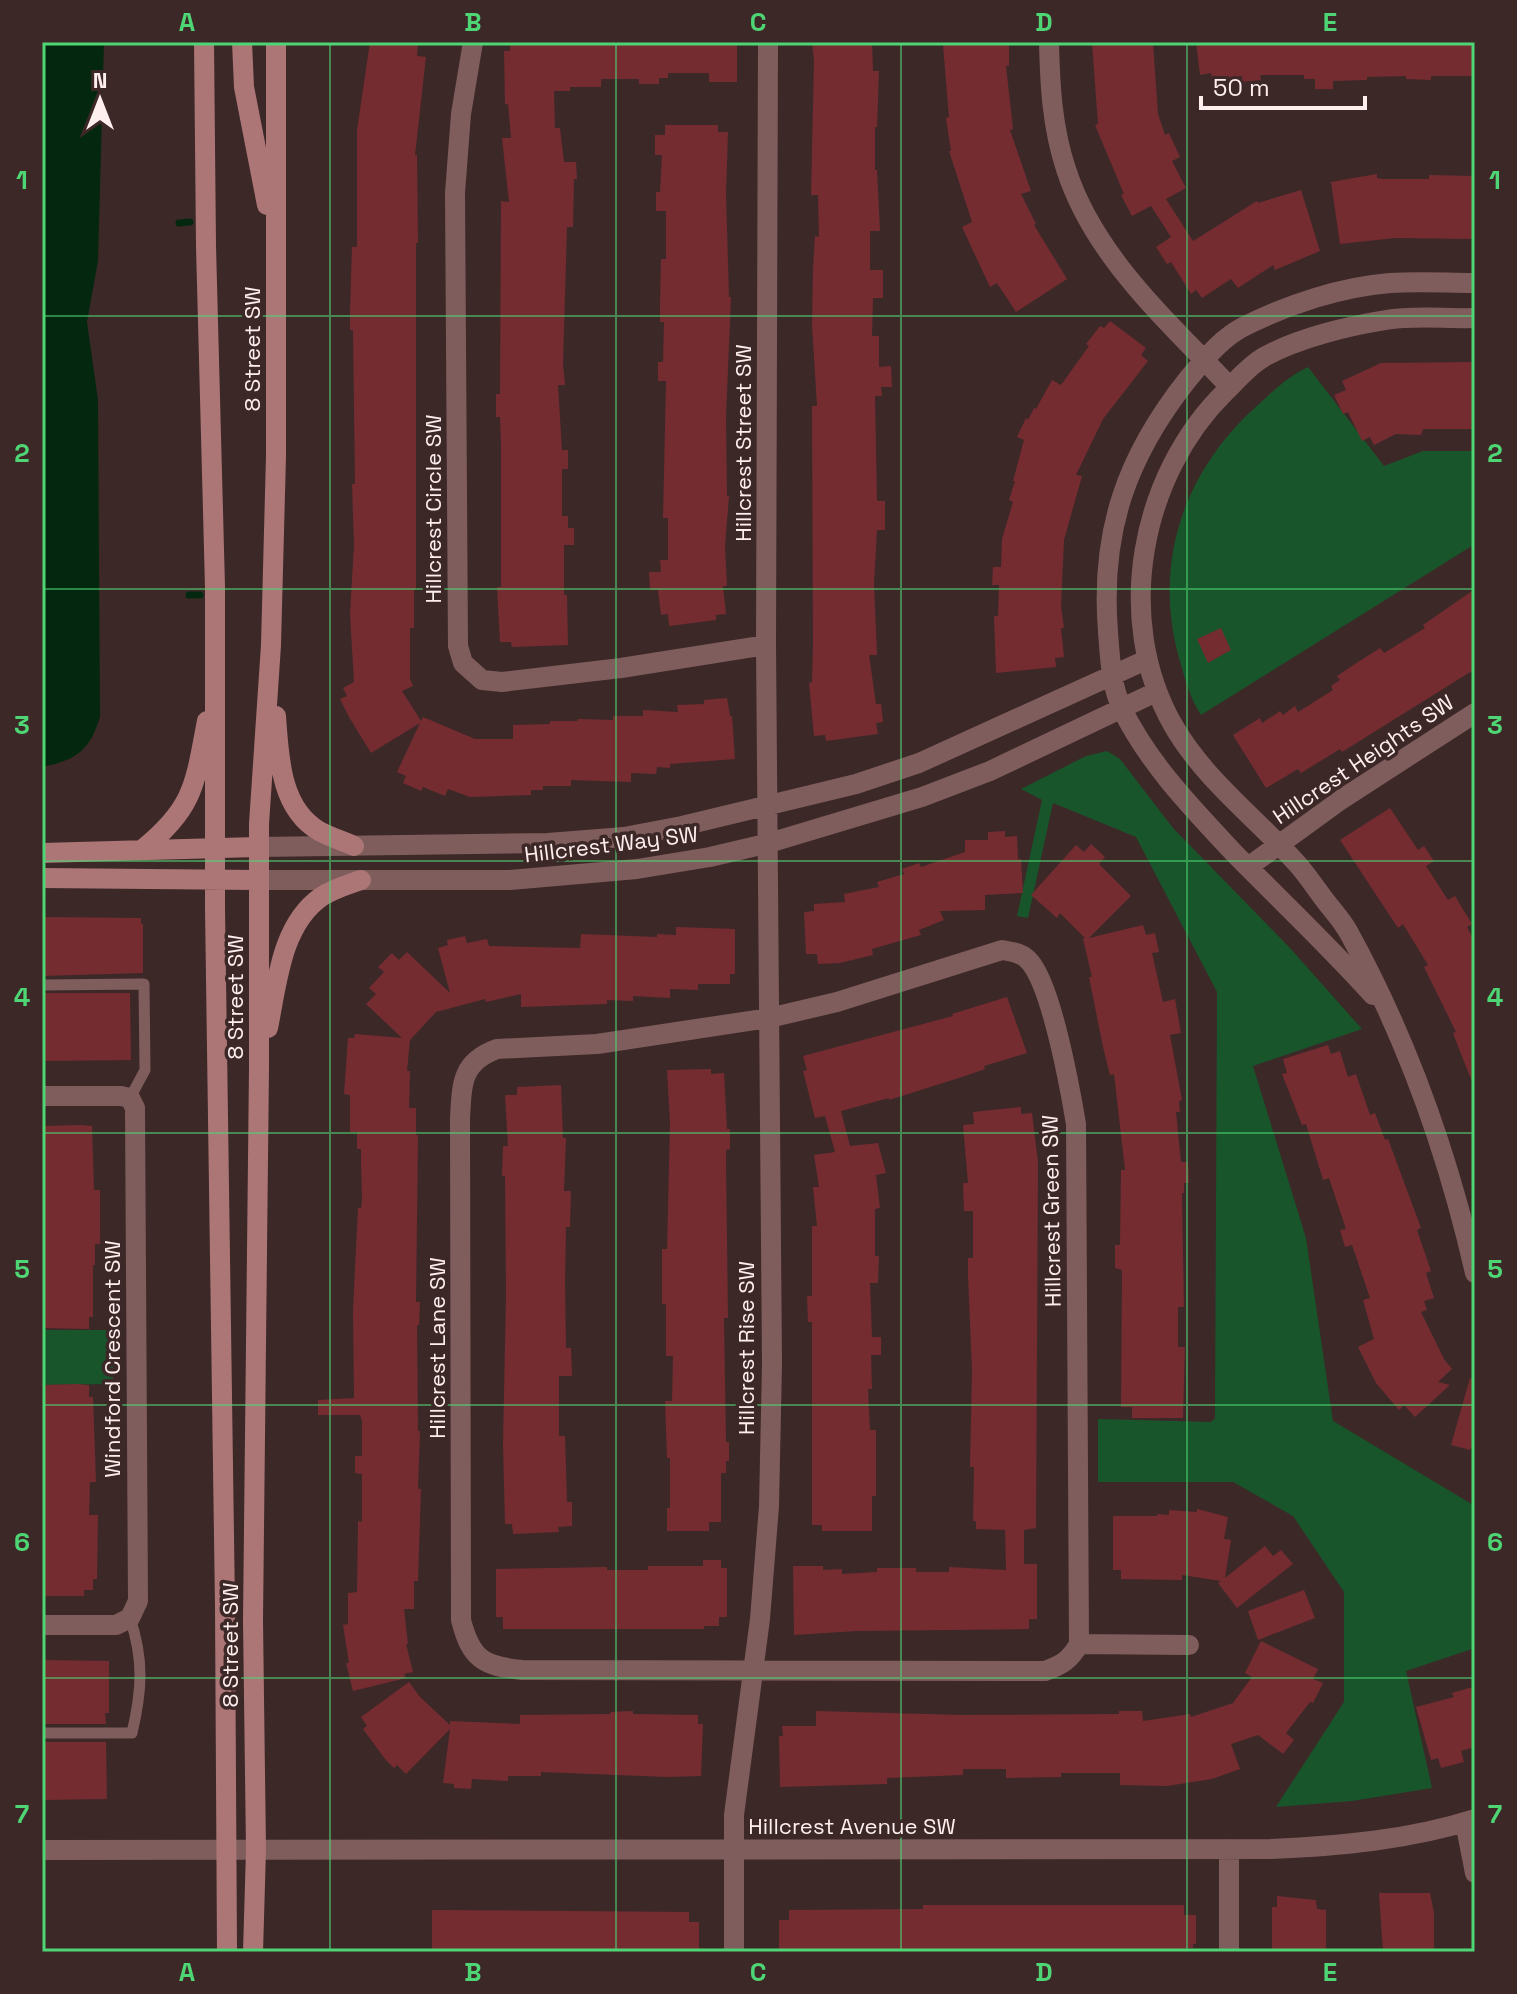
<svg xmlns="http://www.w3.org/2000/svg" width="1517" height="1994" font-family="'Space Grotesk',sans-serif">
<rect width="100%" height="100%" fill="#3d2828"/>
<path fill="#18552a" d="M1308,367L1384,466L1423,451H1475V544L1201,715C1189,697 1185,678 1179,658C1152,561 1185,469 1259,404C1274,390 1289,376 1308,367Z
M1107,751L1120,759L1173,828L1290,948L1362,1029L1253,1066L1306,1238L1333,1421L1475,1506V1648L1406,1671L1432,1788L1352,1801L1276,1807L1344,1702V1592L1293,1516L1233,1482H1098V1419L1211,1422L1215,1418L1217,992L1136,837L1053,803L1028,918L1017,916L1042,800L1021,789L1086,756Z
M42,1330H113V1384L42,1385Z"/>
<path fill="#04280f" d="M42,42H104L98,261L87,322L98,400L100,717C90,750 77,760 42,767Z"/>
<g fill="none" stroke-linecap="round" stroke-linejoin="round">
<path stroke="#04280f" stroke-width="7" d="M179,223L190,222
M189,595H200"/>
</g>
<path fill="#742c31" d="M370,42H418L417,56L426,57L415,155H417L418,243H416V590H414V628H410V679L413,686L402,691L421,721L423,717L475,739H513V725L550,724V721H577L578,719L613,720V716H643V710L678,712L677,705L704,704V700L727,698L730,716H732L735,759L670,764V768L657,767L656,774L631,773V782L571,780V786H543V790H531V795L470,797L448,789L445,796L423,787L421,791L403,783L406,776L397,772L420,723L371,753L349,717L340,699L347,696L343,688L354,682L350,614L354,545L352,484H355L353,330H350V312L352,247H357V130Z
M510,42H737V82H709V73H668V78H659V84H639V79H601V87H570V91H554L555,128H560L564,162H576L577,179H574L573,227H567L563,364L565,385H558L562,450H568V469H562V516H568V528H574V545H564V595H567L568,645L512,647L511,642H500L497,587H501V442L500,417H496V394H500L501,201L509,202L502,138H511L508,104H505L504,51H510Z
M812,42H872L873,71H879L877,127H875V170H877L880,231H870V270H883V298H873L872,336H879V367L891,366L892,387H881L882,396H875L877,501H885V530H877L874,584L877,655H869L876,704H881L883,722L876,723L878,734L826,741L825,735L814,736L809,683L812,682L813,645L812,406H817L812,325L813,269L815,236L819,237L818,195H811L814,61Z
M950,42L1009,44V66H1006L1013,129L1010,130L1031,191L1021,194L1036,224L1034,225L1067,279L1016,312L997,283L990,287L962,227L972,222L949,151H951L946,118L949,117L943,45H950Z
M1153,42L1158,114L1165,135L1169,133L1180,157L1172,161L1186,188L1166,199L1193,241L1257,201L1258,203L1301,190L1320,251L1275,270L1273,265L1238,288L1231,279L1202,298L1196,290L1191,294L1171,262L1167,264L1156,247L1171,237L1151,206L1132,216L1121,195L1124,194L1095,125L1098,124L1092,43Z
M1196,42H1475V76H1431V80L1406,79V76L1367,77V80L1333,81V89H1315V79H1304V75H1260L1261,80L1242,82V76L1212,80L1211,73L1200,75Z
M665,125H718V132H728L726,194L729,297H731L726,417L727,496H729L725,547L727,586H723L726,614L716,615V620L669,626L668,614L661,615L658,590H650L649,572H661L660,560H668V518H663L666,381H658V362H663L664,322H660V304L661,259H666V211H656V192H660L662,155H655V135H665Z
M1377,174V178L1383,179H1429V175L1475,176V239L1395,238L1340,244L1331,182Z
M1110,321L1146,348L1141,355L1148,361L1103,419L1076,475L1082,476L1064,540L1061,606L1064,628H1061L1064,657L1055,658L1056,667L996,673L994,616H998L999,585H992L993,567H1001L1002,539L1013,502L1009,500L1015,481H1013L1024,440L1017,437L1026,418L1028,420L1034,408L1036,409L1052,380L1061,385L1089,346L1086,344L1100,326L1104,328Z
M1475,362V429H1423L1421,435L1396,434L1374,445L1370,437L1362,441L1348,412L1343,414L1334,395L1346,390L1342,381L1381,363Z
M1475,589V669L1342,752L1340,749L1301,773L1298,769L1266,788L1233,735L1260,718L1262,723L1280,711L1283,715L1295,706L1298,712L1333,690L1331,686L1340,680L1337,676L1358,662L1380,648L1384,653L1425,628L1423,625Z
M1221,628L1231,650L1208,663L1197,639Z
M1390,808L1418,850L1424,846L1434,861L1426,866L1448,900L1455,896L1472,924L1467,927L1475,942V1084H1473L1461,1054L1453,1033L1456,1032L1424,967L1428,965L1403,924L1398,928L1340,840Z
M1005,831V837L1017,836L1018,859H1021L1023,893L985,895V910L940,911L944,920L919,930L921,935L872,949L873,955L840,963L818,964L817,954H806L804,912L814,911V904L845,902L844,894L879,887L877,882L904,874L902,869L919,863L921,867L965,852V840H988V832Z
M1091,844L1105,857L1099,864L1131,896L1089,938L1143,925L1146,935L1155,933L1159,952L1152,953L1163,1002L1175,999L1181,1033L1170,1035L1182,1100L1179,1101L1180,1112H1176L1181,1162H1188L1189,1183H1184V1193H1182L1184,1307H1178V1347H1185L1183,1418H1132V1407H1121L1122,1270L1115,1268V1245H1120L1121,1170H1125L1114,1074L1110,1075L1103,1047L1089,977H1092L1083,939L1085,938L1060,913L1057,918L1031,895L1076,845L1084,852Z
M42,917L141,918V924H143V973L42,976Z
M676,927L735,929V974H730V984H698V990L670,989V998L633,996V1001L607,1000V1004L521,1007V994L486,1002L485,999L436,1012L410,1040L407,1071H410L409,1108H416V1135H418L416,1302H420L419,1325H417L418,1431H420L418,1489H421L418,1581H414V1609H404L408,1644H406L413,1672L404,1674L406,1678L353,1691L346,1663H349L343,1625L348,1624V1593L357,1592L358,1521L362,1522V1474L355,1473V1456H362V1421L360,1415H318V1400L354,1398L353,1310L358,1208H361L362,1201L361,1163V1149H357V1132H350V1095L344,1094L348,1038H354L355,1034L402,1038L366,1004L376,994L369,988L384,972L378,967L392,953L399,960L407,952L450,993L438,948L448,945L447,940L465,936L467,943L487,939L489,946L580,948L581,934L657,937V934L676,935Z
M42,993H130L131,1060L42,1061Z
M1007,997L1027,1053L984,1066L985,1069L965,1076L889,1100V1098L841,1111L850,1146L878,1143L886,1173L876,1175L880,1208L875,1209V1256H879L878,1283H870L872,1337H881V1355H871L872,1389H868L870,1430H876V1496H872V1531H822V1525H812V1322H808L807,1296H812V1226H817L813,1187H819L814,1155L835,1152L825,1116L815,1118L803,1071L807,1070L803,1056L953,1016L952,1014Z
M1328,1045L1331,1054L1340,1051L1348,1077L1356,1074L1370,1115L1375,1113L1385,1140L1388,1139L1421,1228L1417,1230L1431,1271L1426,1273L1434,1298L1424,1301L1427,1310L1421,1312L1444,1359L1452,1369L1438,1382L1450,1385L1415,1417L1404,1405L1399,1410L1376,1383L1358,1347L1374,1339L1363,1300L1370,1298L1352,1245L1345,1247L1340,1230L1346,1229L1329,1178L1323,1180L1306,1124L1302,1125L1282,1074L1287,1073L1283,1059Z
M711,1069V1074L724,1073L727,1129H730V1149L726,1150V1163L728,1318H724L726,1442H729V1461H726V1473H721V1522H709V1531H667V1508H670V1458H667L665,1401H672L673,1356H666V1304H662V1249H667L670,1123L667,1070Z
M561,1085L563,1138H566L564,1191H571L570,1227H566L565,1282L566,1348H571L572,1376H559V1436H565L567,1502H572V1526L558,1527L559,1532L513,1534L512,1524H505L503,1444L506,1295L505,1176H502L503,1146H508L505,1095H517V1087Z
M1021,1107V1114L1032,1113L1038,1162L1036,1528L1024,1530V1564H1037V1619H1029V1629L857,1631L794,1635L793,1566H823V1570L842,1569V1574L877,1572V1568H916V1572H949V1567L1006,1570L1005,1530L976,1529V1521H973L974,1467H970L972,1370L968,1275V1258H973V1211H964L963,1183H968L963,1125L974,1124L973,1112Z
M82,1125L92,1126L94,1190H100V1244H95V1265H93V1317H89V1329L42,1328V1126Z
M1470,1378L1475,1379V1447L1472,1446L1470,1450L1451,1445Z
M77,1384L89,1385V1397H93L96,1482H90L89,1515H98L97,1579H93V1590H84V1596H43L42,1385Z
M1197,1509L1228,1517L1224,1539L1231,1540L1225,1578L1265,1546L1273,1556L1281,1550L1293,1564L1237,1608L1218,1583L1221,1581L1182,1575V1580L1121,1579V1570H1113V1516H1157V1514L1169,1515V1510L1197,1512Z
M703,1560H721V1568H727V1617H719V1626H704V1629H503V1617H496V1569L607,1567V1570H648V1566H703Z
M1304,1590L1315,1618L1258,1640L1248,1611Z
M1261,1641L1318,1669L1313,1679L1323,1683L1313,1703L1310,1702L1286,1733L1294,1740L1283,1754L1258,1735L1231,1744L1240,1769L1212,1779L1167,1786L1120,1785V1773H1061V1777L1006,1778V1769H963V1775L887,1778V1784L780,1787L779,1736H783L782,1726H816V1711L963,1715L1119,1714V1711H1142L1143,1721L1190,1714L1191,1717L1233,1703L1252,1677L1245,1673Z
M42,1660L109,1661V1713H105L106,1724H42Z
M409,1682L419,1696L450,1725V1721L520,1724V1715L611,1714L610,1712L633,1711V1714L698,1715V1724H703L701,1776L667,1777L541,1772V1776H508V1781L472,1779L471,1789L454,1788V1784L443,1783L450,1729L406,1774L397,1765L394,1768L385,1759L363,1729L367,1726L361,1717Z
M1469,1688H1475V1747L1461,1751L1464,1762L1441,1768L1438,1758L1431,1760L1416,1707L1454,1697L1452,1693Z
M42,1742H106L107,1799L42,1800Z
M1379,1893H1430L1434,1913V1952H1383Z
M1277,1896L1316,1900L1317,1909L1326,1910V1952H1272V1907H1277Z
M923,1905H1184V1915H1196V1944H1193V1948H1185V1952H779V1920H789V1910L923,1909Z
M432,1910L689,1912V1922H699V1952H432Z"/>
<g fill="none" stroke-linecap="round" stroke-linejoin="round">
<path stroke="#7f5d5c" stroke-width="11" d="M42,985L144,984L145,1070L130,1098
M42,1733H132C142,1690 144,1660 130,1618"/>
<path stroke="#7f5d5c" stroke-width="20" d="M473,42L461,114L455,193L458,646L463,663L482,680L502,682L621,668L766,645
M1049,42C1050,85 1052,127 1066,169C1094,257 1169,322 1230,387
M1475,318C1446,319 1414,315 1386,320C1348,326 1298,338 1264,357C1250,365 1238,379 1226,391C1140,475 1113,619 1173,725C1205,781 1258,819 1300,867C1309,878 1318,891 1327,903C1335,913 1343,922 1349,933C1408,1041 1448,1154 1475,1273
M259,847L548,843L624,837L682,826L856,784L919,763L1146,660
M1248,867L1342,799L1475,713
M259,880H510L637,869L710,857L769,843L922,797L990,771L1156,692
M1002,950C1013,952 1023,953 1030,962C1052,988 1070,1088 1076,1124L1079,1644C1070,1660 1062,1665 1045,1671L522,1670C483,1666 471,1659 461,1620L460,1118C462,1084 461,1062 497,1049L597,1044L769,1018L837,1002Z
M1373,995C1328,945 1280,900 1233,852C1192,808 1149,764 1122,709C1111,685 1110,658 1108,632C1100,532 1126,457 1188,379C1204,360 1222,337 1245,326C1289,304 1341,287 1390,283C1418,281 1447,283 1475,283
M42,1096H121L130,1098L135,1108L138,1601L130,1618L116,1625H42
M1079,1644L1189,1645
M1465,1822L1475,1873
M42,1850L1271,1849C1339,1846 1409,1840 1475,1819
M734,1952V1815L760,1619L769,1506L772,1364L766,645L768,42
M1229,1952V1849"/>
<path stroke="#ac7676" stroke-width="20" d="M204,42L206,246L215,587V908L225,1606L227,1952
M242,42L244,87L267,205
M276,716C279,757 280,808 319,831C330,837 343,841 354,846
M143,849C195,807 195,783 207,721
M42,853L259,847
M42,878L259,880
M268,1028C277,984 281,925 321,897C333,889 347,885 361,880
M253,1952L256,1850L253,1620L259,1067V824L271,645L276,456V42"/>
</g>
<path fill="none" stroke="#4ed675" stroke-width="2" stroke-opacity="0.55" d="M330,42V1952M616,42V1952M901,42V1952M1187,42V1952M42,316H1475M42,589H1475M42,861H1475M42,1133H1475M42,1405H1475M42,1678H1475"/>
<g text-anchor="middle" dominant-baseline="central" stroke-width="7" stroke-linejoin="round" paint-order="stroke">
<g font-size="22" fill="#feefee" stroke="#3d2828">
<text transform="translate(252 349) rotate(-90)">8 Street SW</text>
<text transform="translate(743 443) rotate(-90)">Hillcrest Street SW</text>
<text transform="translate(433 509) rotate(-90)">Hillcrest Circle SW</text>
<text transform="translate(1363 759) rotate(-34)">Hillcrest Heights SW</text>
<text transform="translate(611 844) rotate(-7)">Hillcrest Way SW</text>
<text transform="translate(235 997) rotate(-90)">8 Street SW</text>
<text transform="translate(1051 1211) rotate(-91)">Hillcrest Green SW</text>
<text transform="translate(437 1348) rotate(-90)">Hillcrest Lane SW</text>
<text transform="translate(746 1348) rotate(-90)">Hillcrest Rise SW</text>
<text transform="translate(112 1359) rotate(-90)">Windford Crescent SW</text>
<text transform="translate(230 1645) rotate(-90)">8 Street SW</text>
<text x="852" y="1826">Hillcrest Avenue SW</text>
</g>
</g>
<rect width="1517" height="1994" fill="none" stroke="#3d2828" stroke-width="88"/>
<g transform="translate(100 100)" stroke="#3d2828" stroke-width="6" paint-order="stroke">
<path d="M0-6L14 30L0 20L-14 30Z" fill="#feefee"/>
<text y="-12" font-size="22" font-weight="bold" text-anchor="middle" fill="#feefee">N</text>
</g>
<path d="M1201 96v12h164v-12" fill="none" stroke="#feefee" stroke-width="4"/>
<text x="1213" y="96" font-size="24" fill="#feefee" stroke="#3d2828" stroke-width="6" paint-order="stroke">50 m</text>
<rect x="44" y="44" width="1429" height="1906" fill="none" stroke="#4ed675" stroke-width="3"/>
<g font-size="26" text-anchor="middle" font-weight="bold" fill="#4ed675">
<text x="187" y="31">A</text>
<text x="473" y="31">B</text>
<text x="758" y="31">C</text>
<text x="1044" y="31">D</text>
<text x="1330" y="31">E</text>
<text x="22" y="189">1</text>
<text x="1495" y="189">1</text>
<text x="22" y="462">2</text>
<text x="1495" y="462">2</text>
<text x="22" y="734">3</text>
<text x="1495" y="734">3</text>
<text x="22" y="1006">4</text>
<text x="1495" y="1006">4</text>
<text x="22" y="1278">5</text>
<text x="1495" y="1278">5</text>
<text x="22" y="1551">6</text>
<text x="1495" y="1551">6</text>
<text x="22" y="1823">7</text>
<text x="1495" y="1823">7</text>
<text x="187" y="1981">A</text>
<text x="473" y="1981">B</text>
<text x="758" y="1981">C</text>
<text x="1044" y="1981">D</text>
<text x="1330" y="1981">E</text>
</g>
</svg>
